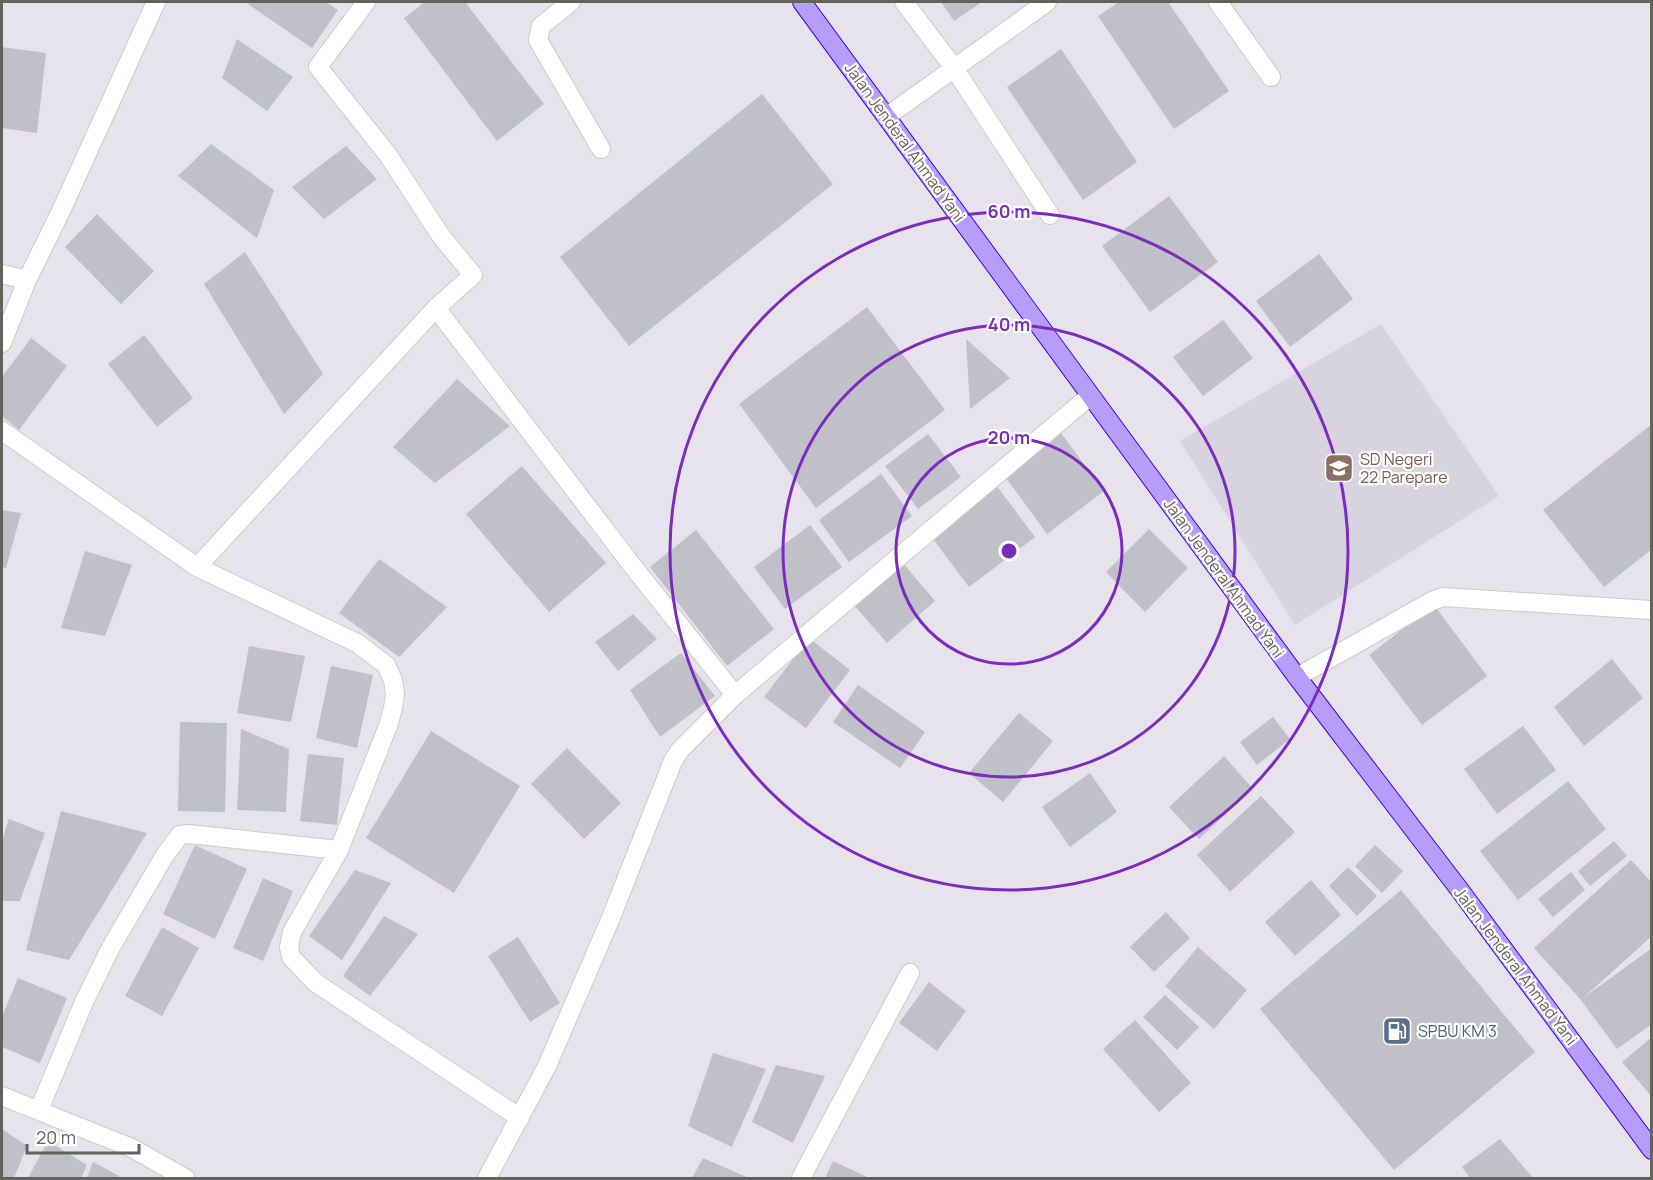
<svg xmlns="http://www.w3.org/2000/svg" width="1653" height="1180" font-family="Manrope,sans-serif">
<rect width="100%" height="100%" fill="#e6e3ed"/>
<path fill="#d7d4e0" d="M1381,324L1499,496L1295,625L1180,441Z"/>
<path fill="#c0c0c8" d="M245,2H326L338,10L312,48Z
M425,2H465L544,104L497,141L404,18Z
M941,2H982L954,21Z
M1119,2H1168L1229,91L1174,129L1098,16Z
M237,39L293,77L267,111L222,78Z
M2,47L46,53L37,133L2,128Z
M1061,49L1137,162L1083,200L1007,87Z
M762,94L833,184L629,346L560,257Z
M211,144L274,190L257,238L178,176Z
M346,146L377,179L324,219L292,187Z
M1169,196L1218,262L1150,312L1102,246Z
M97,214L154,271L121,304L65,247Z
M245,252L323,374L284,414L204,284Z
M1319,254L1353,299L1290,347L1256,301Z
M867,307L945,410L816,508L739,404Z
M1223,320L1253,358L1203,396L1173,357Z
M144,335L193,398L157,427L108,364Z
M31,338L67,366L19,430L2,416V377Z
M966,339L1010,378L970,409Z
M457,379L510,426L435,483L393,447Z
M1652,424V549L1604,587L1543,510Z
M1061,433L1104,491L1047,534L1004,475Z
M928,434L961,477L918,509L885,466Z
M522,466L606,563L549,612L466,514Z
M881,474L912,516L849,562L819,520Z
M990,477L1035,537L969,587L924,527Z
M2,510L21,513L6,568L2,567Z
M810,525L842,567L785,609L754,567Z
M1149,529L1188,568L1145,612L1106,572Z
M696,530L774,629L727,666L650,567Z
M85,551L132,565L105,636L61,628Z
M379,559L447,607L399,657L339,613Z
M902,562L935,601L887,643L853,604Z
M1434,605L1487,676L1422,725L1369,655Z
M633,614L657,639L618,671L595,642Z
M809,638L850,670L806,728L764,697Z
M249,646L305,656L291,722L237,713Z
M681,653L715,696L660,737L630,690Z
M1612,659L1643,698L1584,746L1554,707Z
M331,666L373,675L357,748L316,738Z
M858,685L925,732L900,768L833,722Z
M1019,713L1053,741L1003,802L969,773Z
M1273,717L1290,739L1257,765L1240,742Z
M180,722L227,723L225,812L178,811Z
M1523,726L1556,770L1497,814L1464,769Z
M241,729L289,749L286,812L237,810Z
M431,731L520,786L454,893L366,838Z
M567,748L621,803L584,839L531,784Z
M308,754L344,758L337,825L300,821Z
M1224,756L1253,789L1199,839L1169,807Z
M1090,773L1117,812L1070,847L1042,807Z
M1568,781L1606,829L1518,900L1480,851Z
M1261,796L1295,832L1230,892L1197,855Z
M61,811L147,833L69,960L26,950Z
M9,819L45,833L20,901H2V841Z
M1614,841L1627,856L1590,886L1578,871Z
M195,845L247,869L215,939L163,914Z
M1375,845L1403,871L1382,893L1355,866Z
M1631,860L1652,883V936L1583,998L1652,948V1024L1617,1049L1581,1000L1534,948Z
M1348,867L1377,896L1357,916L1329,886Z
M355,870L391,883L342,960L309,936Z
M1571,872L1585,890L1553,917L1538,899Z
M263,878L293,891L263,961L233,948Z
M1311,880L1341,915L1295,956L1265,922Z
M1401,890L1535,1052L1394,1170L1260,1009Z
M1166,912L1190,938L1154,972L1130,947Z
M384,916L418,934L370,996L343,976Z
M162,927L199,948L162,1016L125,996Z
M518,937L560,1003L530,1022L488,956Z
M1198,947L1247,990L1214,1029L1165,986Z
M18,978L67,998L40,1063L2,1047V1017Z
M929,982L966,1011L937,1051L899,1023Z
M1165,995L1199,1027L1177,1050L1143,1017Z
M1135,1020L1191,1083L1159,1112L1103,1049Z
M1652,1037V1097L1622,1062Z
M713,1053L766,1069L732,1147L688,1126Z
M776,1065L825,1076L793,1143L752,1122Z
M2,1129L27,1146L14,1178H2Z
M1500,1139L1533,1178H1470L1462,1167Z
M48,1141L87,1165L81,1178H28Z
M703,1158L749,1178H692Z
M833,1161L869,1178H825Z
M93,1162L119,1176L118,1178H87Z"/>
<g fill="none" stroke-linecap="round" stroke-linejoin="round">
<g stroke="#cccdc6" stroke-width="20">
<path id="service" d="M571,2L541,26L538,40L601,149"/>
</g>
<g stroke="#cccdc6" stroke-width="20">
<path id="minor" d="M366,2L318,67L388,155L441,236L473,275L436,308L631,564L735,695
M904,2L954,68L1050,215
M1218,2L1271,77
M886,117L1047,2
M2,274L27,280
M2,343L27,280L60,213L156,2
M2,431L197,567L357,643L386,665L393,680L395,694L393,708L388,726L339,850L189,834L180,835L165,855L111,947L84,1002L39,1110
M197,567L436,308
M1297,677L1432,601L1443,597L1652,610
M339,850L292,932L289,947L291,957L316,983L520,1118
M2,1096L132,1148L185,1178
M487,1178L547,1066L610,920L673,761L680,750L735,695L1090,396
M801,1178L910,973"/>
</g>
<g stroke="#3609e6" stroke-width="20">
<path id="trunk" d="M802,2L1297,677L1459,889L1652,1150"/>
</g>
<use href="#service" stroke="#fff" stroke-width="18"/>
<use href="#minor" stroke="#fff" stroke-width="18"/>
<use href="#trunk" stroke="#b89cfa" stroke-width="18"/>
</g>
<g fill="none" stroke="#7b2cbf" stroke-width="3">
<circle cx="1009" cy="551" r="113"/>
<circle cx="1009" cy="551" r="226"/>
<circle cx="1009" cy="551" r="339"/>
</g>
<defs>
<g id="school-square" transform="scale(1.5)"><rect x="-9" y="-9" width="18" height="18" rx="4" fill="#8d6e63" stroke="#fff"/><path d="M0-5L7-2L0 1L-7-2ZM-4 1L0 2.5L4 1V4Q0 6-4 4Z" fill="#fff"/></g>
<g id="fuel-square" transform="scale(1.5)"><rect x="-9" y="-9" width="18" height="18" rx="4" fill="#5c6f8a" stroke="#fff"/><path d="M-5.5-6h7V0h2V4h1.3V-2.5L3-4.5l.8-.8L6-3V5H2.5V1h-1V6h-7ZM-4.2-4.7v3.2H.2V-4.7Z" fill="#fff"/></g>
</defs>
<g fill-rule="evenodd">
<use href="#school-square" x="1339" y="468"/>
<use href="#fuel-square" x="1397" y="1031"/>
</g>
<g text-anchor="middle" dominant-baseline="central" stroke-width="4.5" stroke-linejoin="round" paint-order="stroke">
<g font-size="16" fill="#62635b" stroke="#fff">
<text transform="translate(905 142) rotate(54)">Jalan Jenderal Ahmad Yani</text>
<text transform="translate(1224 578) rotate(54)">Jalan Jenderal Ahmad Yani</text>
<text transform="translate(1516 966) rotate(53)">Jalan Jenderal Ahmad Yani</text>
</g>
<g font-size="16" fill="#785e54" stroke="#fff" text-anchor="start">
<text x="1360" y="459">SD Negeri<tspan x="1360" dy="18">22 Parepare</tspan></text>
</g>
<g font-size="16" fill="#4e5e75" stroke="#fff" text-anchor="start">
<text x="1418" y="1031">SPBU KM 3</text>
</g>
</g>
<circle cx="1009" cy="551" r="9" fill="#7b2cbf" stroke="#fff" stroke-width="3"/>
<g font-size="18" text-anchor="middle" font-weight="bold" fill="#7b2cbf" stroke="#fff" stroke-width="4.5" stroke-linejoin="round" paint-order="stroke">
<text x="1009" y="218">60 m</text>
<text x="1009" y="331">40 m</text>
<text x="1009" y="444">20 m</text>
</g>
<rect width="1653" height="1180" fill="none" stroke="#62635b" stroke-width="6"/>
<path d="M27 1144v9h112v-9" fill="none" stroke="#62635b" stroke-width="3"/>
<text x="36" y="1144" font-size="18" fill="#62635b" stroke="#ffffff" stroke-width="4.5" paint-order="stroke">20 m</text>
</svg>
